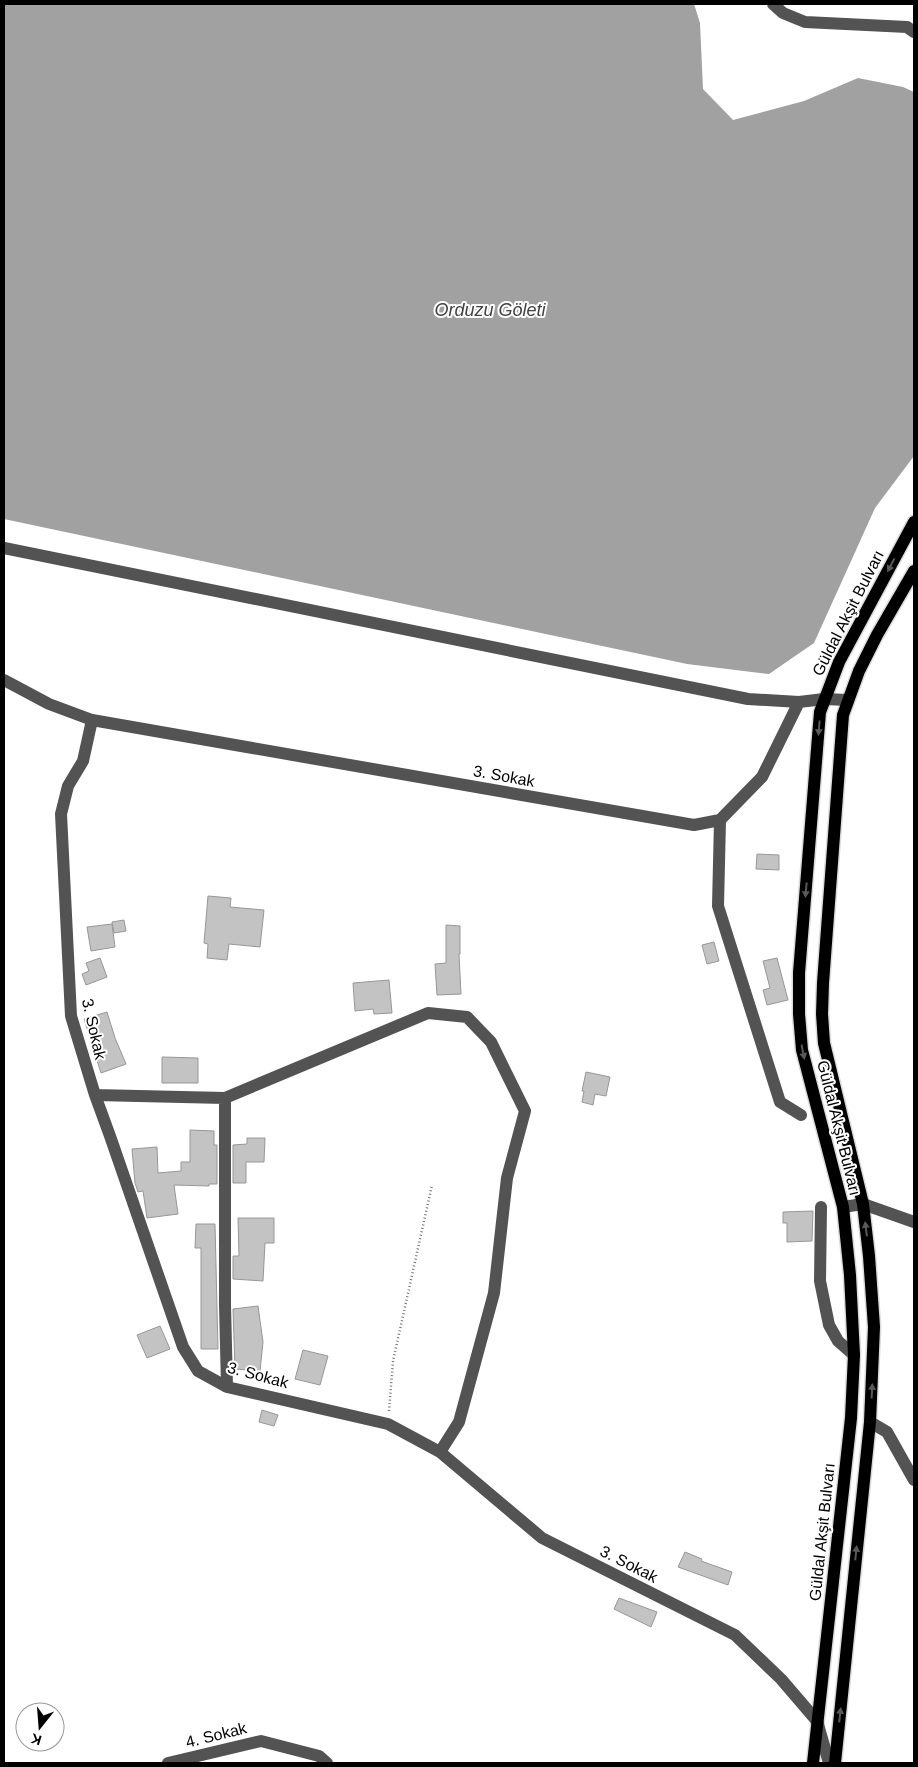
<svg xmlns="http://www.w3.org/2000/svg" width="918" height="1767" font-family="Arial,sans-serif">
<rect width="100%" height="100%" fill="#fff"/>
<path fill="#a1a1a1" d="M4,4H694L700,23L703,89L733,120L804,101L858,78L903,87L914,92V456L875,508L814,643L769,674L687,664L4,519Z"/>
<path fill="#c3c3c3" stroke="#979797" d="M757,854L779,855V870L756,869Z
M208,896L231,898L230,907L264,910L260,947L229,944L227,960L207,958L208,944L204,943Z
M124,920L126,931L114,933L112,922Z
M112,924L115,947L91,951L87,927Z
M446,925L460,926V954H459L461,994L437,995L435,964L446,963Z
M714,942L719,961L707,964L702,945Z
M100,958L107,977L86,985L82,974L89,971L86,963Z
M777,958L788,1000L767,1005L763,990L770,988L763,961Z
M389,980L392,1013L374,1014L373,1009L355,1011L353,983Z
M107,1012L115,1038L126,1064L101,1073L84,1019Z
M162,1057L198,1058V1083H162Z
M586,1072L610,1077L606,1096L595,1094L593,1105L582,1102L584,1091H582Z
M190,1130L214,1131V1145H217V1184H209V1186L174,1185L178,1214L147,1218L143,1191L138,1192L135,1183L132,1149L157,1147L158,1173L181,1171V1162H190Z
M247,1138H265L264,1162H246V1183H233V1145L247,1144Z
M813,1211L812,1241L787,1242V1223H783V1212Z
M238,1218H274V1243H265L263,1281L233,1279V1256H239Z
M196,1224H215L218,1349H201V1248H195Z
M258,1306L263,1342L260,1371L235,1369L233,1309Z
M160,1326L170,1349L147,1358L137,1335Z
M303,1350L328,1356L320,1385L295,1379Z
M262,1410L278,1415L274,1426L259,1422Z
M685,1552L702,1559L701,1561L732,1572L728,1585L678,1567Z
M619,1598L657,1612L651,1627L614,1609Z"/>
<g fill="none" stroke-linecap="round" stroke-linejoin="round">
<g stroke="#dbdbdb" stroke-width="15">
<path id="major" d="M813,1763L851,1418L854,1355L850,1275L843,1207L802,1050L799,1014V973L820,712L839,662L914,522
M835,1763L870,1422L874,1327L869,1256L863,1204L824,1043L822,1014L823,983L843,715L859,671L877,635L914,571"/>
</g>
<path stroke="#757575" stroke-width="2.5" stroke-dasharray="1 2.5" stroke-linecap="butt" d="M389,1411L393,1361L432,1185"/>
<path stroke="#535353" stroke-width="12" d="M773,4L783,13L805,22L907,27L914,32
M4,548L748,699L799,702
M4,680L49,704L92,720L694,825L720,820L762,777L799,702L824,699L848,700
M92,720L83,761L68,786L61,814L71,1016L95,1095L110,1136L183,1347L198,1371L227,1387L388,1424L440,1452L542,1538L735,1635L781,1679L817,1721L829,1763
M720,820L718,906L780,1102L801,1115
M95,1095L225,1098L428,1013L467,1017L491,1042L525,1111L507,1178L494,1293L459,1422L440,1452
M225,1098V1305L227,1387
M821,1207L820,1281L829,1325L838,1341L854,1355
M843,1207L863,1204L914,1222
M870,1422L887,1432L914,1480
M168,1763L261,1741L319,1756L327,1763"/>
<use href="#major" stroke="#000" stroke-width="12"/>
</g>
<defs><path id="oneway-solid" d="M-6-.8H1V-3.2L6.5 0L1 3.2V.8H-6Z" transform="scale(1.25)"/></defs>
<g fill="#595959">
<use href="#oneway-solid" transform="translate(891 565) rotate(118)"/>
<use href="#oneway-solid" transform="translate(819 728) rotate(95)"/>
<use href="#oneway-solid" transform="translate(806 890) rotate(95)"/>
<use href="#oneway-solid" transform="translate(803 1052) rotate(79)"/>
<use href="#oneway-solid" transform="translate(866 1229) rotate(-97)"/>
<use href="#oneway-solid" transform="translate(872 1391) rotate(-87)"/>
<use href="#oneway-solid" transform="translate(856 1553) rotate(-84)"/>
<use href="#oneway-solid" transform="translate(840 1715) rotate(-84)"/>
</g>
<g text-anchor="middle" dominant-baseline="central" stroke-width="4" stroke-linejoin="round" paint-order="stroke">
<g font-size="16" fill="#000" stroke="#fff">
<text transform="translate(848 613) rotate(-63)">Güldal Akşit Bulvarı</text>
<text transform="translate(504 776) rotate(10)">3. Sokak</text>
<text transform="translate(94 1029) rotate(77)">3. Sokak</text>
<text transform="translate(839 1128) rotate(76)">Güldal Akşit Bulvarı</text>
<text transform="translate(258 1375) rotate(15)">3. Sokak</text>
<text transform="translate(822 1532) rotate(-84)">Güldal Akşit Bulvarı</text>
<text transform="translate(629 1564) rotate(27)">3. Sokak</text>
<text transform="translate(216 1735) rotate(-14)">4. Sokak</text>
</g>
<g font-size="18" font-style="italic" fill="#424242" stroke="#fff">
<text x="490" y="310">Orduzu Göleti</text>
</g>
</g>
<rect width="918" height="1767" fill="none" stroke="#000000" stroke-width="10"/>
<g transform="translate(40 1727) rotate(197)"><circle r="24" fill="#ffffff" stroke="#999999"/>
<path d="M0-4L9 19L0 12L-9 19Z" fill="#000000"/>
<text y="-8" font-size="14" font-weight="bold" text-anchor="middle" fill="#000000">K</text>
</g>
</svg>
